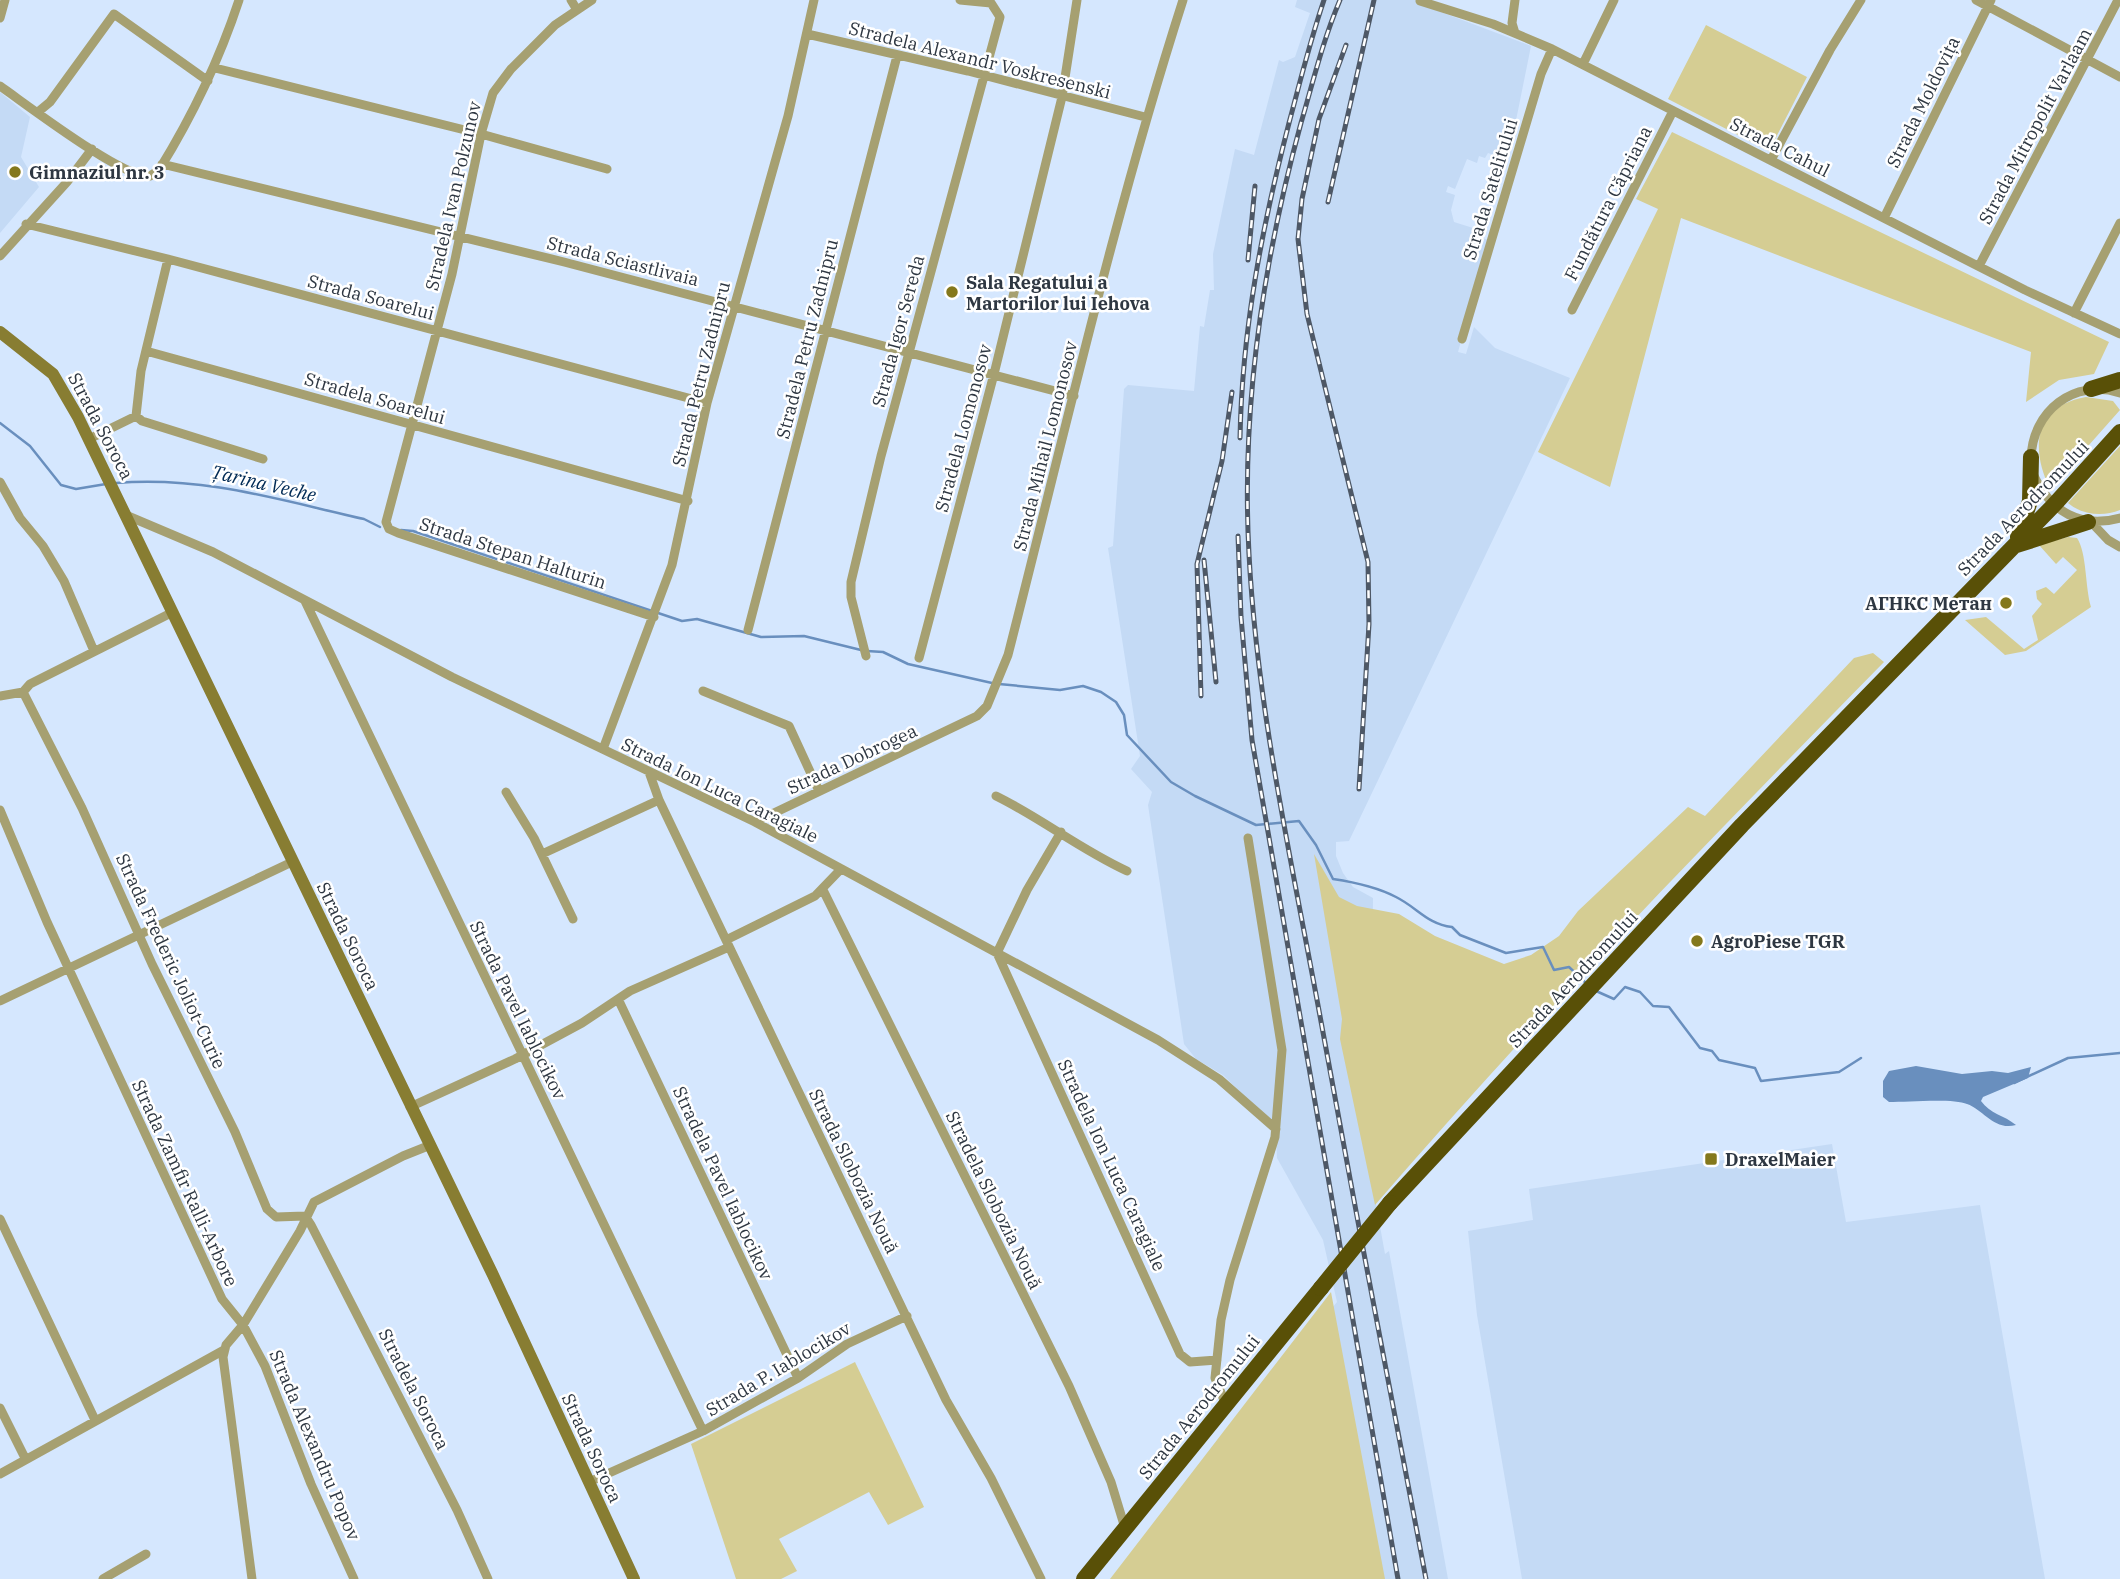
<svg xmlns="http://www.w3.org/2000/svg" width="2120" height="1579" font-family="'IBM Plex Serif',serif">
<rect width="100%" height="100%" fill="#d5e7fe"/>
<path fill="#c4daf5" d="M1297,0H1418L1417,3L1531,46L1508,160L1488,153L1485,158L1479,156L1477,163L1467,159L1455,189L1448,186L1446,192L1455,195L1451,210L1454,222L1473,228L1472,235L1489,240L1458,352L1466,354L1474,327L1495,348L1570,378L1349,841L1336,842V856L1343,873L1353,887L1373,898L1370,1171L1385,1254L1389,1251L1448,1579H1271L1243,1417L1337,1302L1323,1240L1277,1158L1276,1136L1266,1117L1223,1075L1196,1059L1184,1044L1148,805L1152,792L1131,769L1140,756L1108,548L1113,546L1124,389L1128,385L1194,391L1200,326L1204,327L1210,290H1214L1213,254L1235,149L1254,155L1279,60L1283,62L1295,57L1310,13L1295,7Z
M0,92L30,117L21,157L39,187L0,233Z
M1832,1144L1846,1222L1980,1205L2045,1579H1522L1477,1315L1468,1231L1533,1220L1529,1189Z"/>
<path fill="#d5cd93" d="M1706,25L1807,77L1769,151L1668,99Z
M1672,132L2109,342L2094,374L2059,380L2026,402L2031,352L1681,218L1610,487L1538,452L1658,209L1636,199Z
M2086,397L2113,401L2120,410L2050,489C2030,448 2034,406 2086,397Z
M2120,446V510C2103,517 2082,515 2068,503Z
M2068,537L2077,538C2087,553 2085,587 2091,607L2026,651L2005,655L1965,620L1986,617L2024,649L2038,640L2032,616L2042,604L2037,599L2036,591L2046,587L2054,594L2077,570L2063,557L2056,564L2039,545Z
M1873,653L1884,662C1710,839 1537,1017 1375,1205L1340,1039L1342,1019L1314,854L1339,897L1357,906L1399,914L1435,936L1504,964L1531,955L1559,936L1578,911L1688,807L1705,816L1854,658Z
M1331,1292L1385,1579H1110Z
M855,1362L924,1507L888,1525L869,1492L779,1539L797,1571L781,1579H736L691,1444Z"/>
<path fill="#698fbe" d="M1916,1066L1962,1074L1992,1071L2008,1073L2031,1067L2028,1078L1983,1097L1981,1101C1990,1114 2004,1115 2016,1125C1994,1131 1984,1110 1967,1104C1954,1098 1907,1102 1889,1102L1883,1097V1081L1889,1071Z"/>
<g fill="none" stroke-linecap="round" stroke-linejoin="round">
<path stroke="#698fbe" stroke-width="2.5" d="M0,423L30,446L61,485L76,489L106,484
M116,483C205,476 279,500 364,519L380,527
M401,530L413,531L682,621L697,619L761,637L804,636L861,650
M867,651L883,652L908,664L992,683
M999,684L1060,690L1083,686L1101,692L1116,702L1124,715L1127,735L1171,782L1195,796L1256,825L1299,821L1316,845L1333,879C1353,882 1377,887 1396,897C1418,908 1427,924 1452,927L1460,935L1506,953L1543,947L1554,970L1569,967L1588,985
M1596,991L1614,999L1625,987L1640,992L1653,1006L1669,1007L1700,1048L1712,1051L1719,1060L1755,1068L1761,1081L1839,1072L1861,1058
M2014,1083L2068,1058L2120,1053"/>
<path stroke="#a6a071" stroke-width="9" d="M571,0L577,10
M592,0L555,25L511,69L493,93L481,134L452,274L386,522L389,529L398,533L654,617
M1515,0L1512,23L1515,33
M1976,0L2120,77
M1420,1L1493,24L1552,49L2025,290L2120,334
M0,18L5,0
M807,34L968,71L1145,117
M1583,64L1614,0
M215,68L481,134L607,169
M0,86C26,104 125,180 150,176L159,170C193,115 219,61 239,0
M38,112L50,102L114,14L208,81
M1771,160L1830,50L1861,0
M162,164L564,262L1074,396
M1884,218L1991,0
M26,224L168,259L707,403
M0,256L67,182L92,149
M168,259L141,371L136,416L142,421L263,459
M1979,266L2118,0
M1572,310L1673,111
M2074,313L2120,223
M1462,339L1541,74L1552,49
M146,351L688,501
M89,439L136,416
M2031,459C2032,411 2074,378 2120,393
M2034,476C2051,512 2081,529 2120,518
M0,482L20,518L43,546L64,581L94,651
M128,516L213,552L452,677L755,822L1158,1040L1219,1079L1276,1129
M2091,522L2108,540L2120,547
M305,601L703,1431
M748,630L897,56
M866,656L851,597V582L881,456L1000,17L991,3L960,0
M919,658L994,374L1062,97L1077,0
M703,691L789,726L819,791
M23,692L82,808L152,964L235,1132L267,1209L276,1217L305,1216L311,1225L457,1510L488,1579
M0,696L23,692L30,684L173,612
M603,749L672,565L707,403L788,116L814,0
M649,772L659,800L946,1400L991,1478L1041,1579
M506,792L534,838L573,919
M996,796C1041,818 1081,850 1127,871
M0,810L47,922L222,1299L243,1325L226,1345L223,1357L252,1579
M755,822L977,716L987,706L1008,655C1064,436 1114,215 1183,0
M1061,832L1027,890L997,953L1180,1354L1190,1362L1217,1360
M542,854L659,800
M823,890L1069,1386L1111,1482L1125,1528
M726,940L815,896L841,869
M0,1001L292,862
M619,1001L798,1378
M410,1107L515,1059L582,1023L630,991L729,947
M0,1219L95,1420
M1226,1405L1215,1378L1221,1320L1230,1280L1275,1137L1282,1050L1248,838
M0,1408L25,1458
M0,1474L224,1350
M589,1482L703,1431L798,1378L847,1344L907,1316
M103,1579L146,1554
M354,1579L311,1484L265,1366L243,1325L300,1231L314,1202L403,1156L428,1146"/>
<path stroke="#887d32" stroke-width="12" d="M0,332L53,374L78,417L493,1275L634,1579"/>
<path stroke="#595007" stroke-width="16" d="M2091,389L2120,380
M2018,537L2030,501L2031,457
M2017,545L2088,522
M1390,1203L1742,825L2053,506L2120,432
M1084,1579L1321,1288"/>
<g stroke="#4e5866" stroke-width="5">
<path id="rail" d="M1340,0C1323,40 1313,82 1301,123C1263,262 1241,409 1249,554C1257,709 1292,863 1320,1016C1354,1204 1390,1391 1426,1579
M1346,45L1319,119L1302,199L1298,239L1307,314L1368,562L1369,624L1359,789
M1328,202L1374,0
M1248,260L1255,186
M1240,438C1242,330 1262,227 1289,123C1300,82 1310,41 1324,0
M1238,536L1241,617L1252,740L1398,1579
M1204,560L1216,682
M1201,696L1197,564L1222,461L1232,392"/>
</g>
<use href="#rail" stroke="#fff" stroke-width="2.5" stroke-dasharray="8" stroke-linecap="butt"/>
<path stroke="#595007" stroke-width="16" d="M1321,1288L1390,1203"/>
</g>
<g fill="#84781c" stroke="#fff" stroke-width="2.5">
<circle cx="15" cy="172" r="7"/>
<circle cx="952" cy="292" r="7"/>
<circle cx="2006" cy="603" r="7"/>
<circle cx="1697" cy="941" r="7"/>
<rect x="1704" y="1152" width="14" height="14" rx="3.5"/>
</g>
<g text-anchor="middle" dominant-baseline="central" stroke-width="5" stroke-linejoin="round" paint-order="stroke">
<g font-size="18" fill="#2e3742" stroke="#fff">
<text transform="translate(980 60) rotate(14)">Stradela Alexandr Voskresenski</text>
<text transform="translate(1923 102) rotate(-64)">Strada Moldovița</text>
<text transform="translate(2035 126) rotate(-62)">Strada Mitropolit Varlaam</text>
<text transform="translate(1780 147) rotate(27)">Strada Cahul</text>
<text transform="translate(1490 189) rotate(-73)">Strada Satelitului</text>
<text transform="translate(453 196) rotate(-77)">Stradela Ivan Polzunov</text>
<text transform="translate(1608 203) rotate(-63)">Fundătura Căpriana</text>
<text transform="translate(623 261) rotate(14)">Strada Sciastlivaia</text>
<text transform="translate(371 297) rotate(15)">Strada Soarelui</text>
<text transform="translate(898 331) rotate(-75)">Strada Igor Sereda</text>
<text transform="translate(807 339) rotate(-76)">Stradela Petru Zadnipru</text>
<text transform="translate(701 374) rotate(-76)">Strada Petru Zadnipru</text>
<text transform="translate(375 398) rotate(16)">Stradela Soarelui</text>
<text transform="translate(101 426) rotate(62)">Strada Soroca</text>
<text transform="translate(963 428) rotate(-75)">Stradela Lomonosov</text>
<text transform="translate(1045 446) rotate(-76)">Strada Mihail Lomonosov</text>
<text transform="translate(2023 508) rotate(-46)">Strada Aerodromului</text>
<text transform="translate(513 553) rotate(18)">Strada Stepan Halturin</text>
<text transform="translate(852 759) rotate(-25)">Strada Dobrogea</text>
<text transform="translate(720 790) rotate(26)">Strada Ion Luca Caragiale</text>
<text transform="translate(348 936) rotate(64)">Strada Soroca</text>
<text transform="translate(171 961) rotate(65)">Strada Frederic Joliot-Curie</text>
<text transform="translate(1573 979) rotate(-47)">Strada Aerodromului</text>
<text transform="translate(518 1010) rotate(64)">Strada Pavel Iablocikov</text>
<text transform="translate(1112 1165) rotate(65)">Stradela Ion Luca Caragiale</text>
<text transform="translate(854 1171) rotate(64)">Strada Slobozia Nouă</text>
<text transform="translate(185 1183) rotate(65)">Strada Zamfir Ralli-Arbore</text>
<text transform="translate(723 1183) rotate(65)">Stradela Pavel Iablocikov</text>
<text transform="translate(994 1200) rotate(64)">Stradela Slobozia Nouă</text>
<text transform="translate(778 1369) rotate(-31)">Strada P. Iablocikov</text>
<text transform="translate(414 1389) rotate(63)">Stradela Sorocа</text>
<text transform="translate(1199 1407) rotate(-51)">Strada Aerodromului</text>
<text transform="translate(315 1445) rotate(67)">Strada Alexandru Popov</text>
<text transform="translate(592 1448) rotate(65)">Strada Soroca</text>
</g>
<g font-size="18" font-weight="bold" fill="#2e3742" stroke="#fff" text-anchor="start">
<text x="29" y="172">Gimnaziul nr. 3</text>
<text x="966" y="282">Sala Regatului a<tspan x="966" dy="21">Martorilor lui Iehova</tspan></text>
<text x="1992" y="603" text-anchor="end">АГНКС Метан</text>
<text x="1711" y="941">AgroPiese TGR</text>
<text x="1725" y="1159">DraxelMaier</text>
</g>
<g font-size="19" font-style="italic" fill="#002a55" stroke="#fff">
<text transform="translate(264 483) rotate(13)">Țarina Veche</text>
</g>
</g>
</svg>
